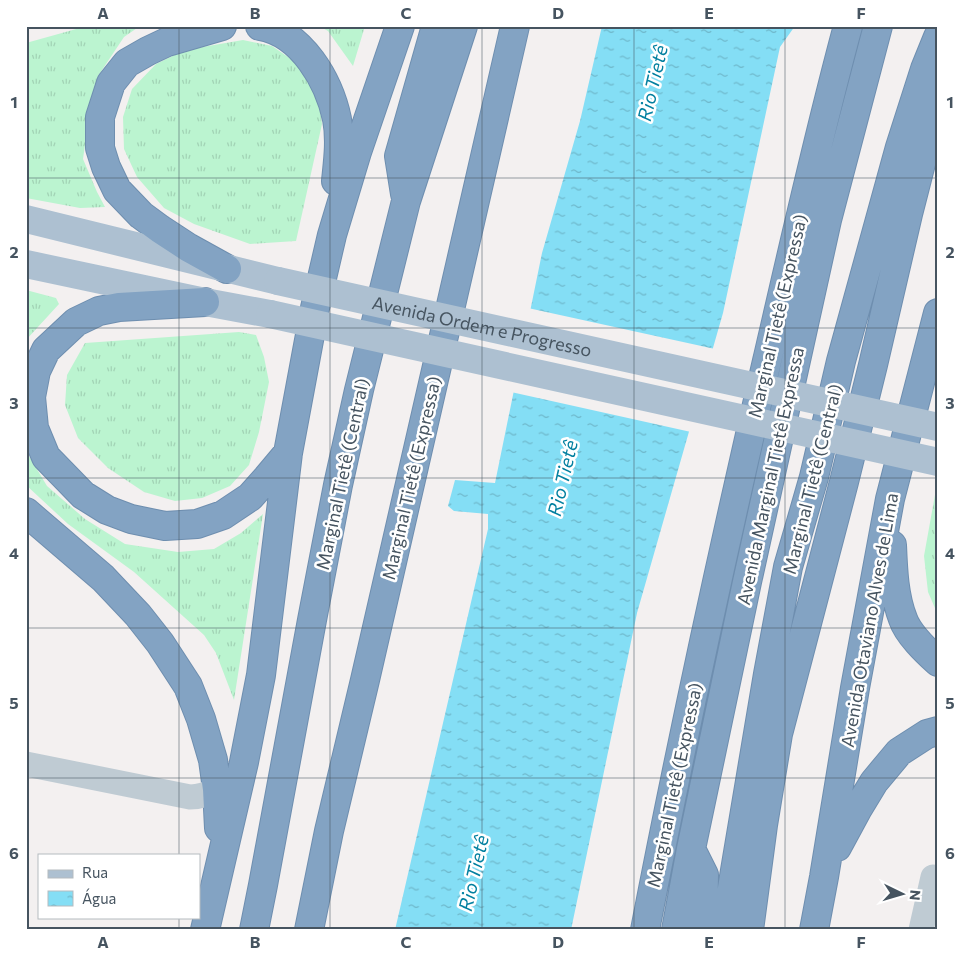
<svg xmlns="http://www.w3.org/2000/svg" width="964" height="956" font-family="Commissioner,sans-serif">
<defs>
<pattern id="grass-tufts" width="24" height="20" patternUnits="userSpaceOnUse" patternTransform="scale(1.25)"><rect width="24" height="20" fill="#bbf4d0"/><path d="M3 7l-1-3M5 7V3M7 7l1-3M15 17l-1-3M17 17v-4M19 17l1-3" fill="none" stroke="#a2d3b5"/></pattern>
<pattern id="water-ripples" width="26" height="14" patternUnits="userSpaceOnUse" patternTransform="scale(1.25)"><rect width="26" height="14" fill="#84def5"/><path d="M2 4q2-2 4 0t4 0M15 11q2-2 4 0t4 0" fill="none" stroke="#6eb7ca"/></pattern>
</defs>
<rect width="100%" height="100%" fill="#f3f0f0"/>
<path fill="url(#grass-tufts)" d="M87,26H140L124,37L98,76L85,145L83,159L97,192L105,207L80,208L26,198V43Z
M319,26H365L353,66L328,31Z
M243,40L272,46L301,66L318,94L322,124L296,241L250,244L194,224L164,208L137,177L124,149L123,117L132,89L156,64L185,50Z
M26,290L56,298L59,304L26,340Z
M239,332L256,335L264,357L269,382L259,432L249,465L230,486L202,498L175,501L144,492L108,468L78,438L65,405L67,375L85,343Z
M26,451L47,486L85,519L125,544L178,552L214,549L241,533L263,514L234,700L216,653L204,635L134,572L68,524L26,485Z
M938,478V615L928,592L924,556Z"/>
<path fill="url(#water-ripples)" d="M602,26H795L780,47L723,313L637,613L571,930H395L488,529V514L454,511L448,506L455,480L495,483L542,253L580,121Z"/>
<path fill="#f3f0f0" d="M528,308L715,349L691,432L511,392Z"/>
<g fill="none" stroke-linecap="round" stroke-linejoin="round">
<g stroke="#6e8eaf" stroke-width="30">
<path id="highway" d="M222,26L167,42L148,51L127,63L111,83L100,117V148L106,167L117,190L141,215L160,229L189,248L227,269
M260,26C302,33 329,81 337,119C341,140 338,161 336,181
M405,194L399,156L436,26
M205,302L119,307L99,311L76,322L46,350L36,371L31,397L34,428L46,457L83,495L107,510L131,519L165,526L197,524L223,515L250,497L267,478L288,453
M26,512L103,578L138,615L160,643L188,686L201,719L213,760L217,789L219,828
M892,545C893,570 894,596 903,619C908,634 926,651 938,662
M837,847L857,810L874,782L899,752L927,734L938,731
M691,849L704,875L703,930
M205,930L244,762L261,675L288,453L315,308L332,235L357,152L400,26
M254,930L263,885L312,620L338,485L359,390L406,201L463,26
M309,930L329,831L365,680L515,26
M645,930C682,739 723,550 767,361C793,249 818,137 848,26
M676,930L691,849L747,582L827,220L878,26
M725,930L768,674L788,567L814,477L841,361L900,147L925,69L938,37
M749,930L763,825L778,734L844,482L873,365L908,214L938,97
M814,930L824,877L855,688L890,499L938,313"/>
</g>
<path stroke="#bfcbd3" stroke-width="25" d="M26,764L190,797C201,797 208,794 217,789
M921,930L933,877"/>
<path stroke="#adc0d1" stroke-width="28" d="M26,219L278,281
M26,264L205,302L270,314"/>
<use href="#highway" stroke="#83a3c3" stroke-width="28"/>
<g stroke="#adc0d1" stroke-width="28">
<path id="s1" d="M278,281L938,427"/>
<path d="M270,314L938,462"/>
</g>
</g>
<path fill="none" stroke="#465460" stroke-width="1" stroke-opacity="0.55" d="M179,26V855M330,26V930M482,26V930M634,26V930M785,26V930M26,178H938M26,328H938M26,478H938M26,628H938M26,778H938M179,917V930"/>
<g text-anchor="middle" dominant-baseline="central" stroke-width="5" stroke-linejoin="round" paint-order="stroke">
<g font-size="18" fill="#465460" stroke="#fff">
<text transform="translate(777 316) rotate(-77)">Marginal Tietê (Expressa)</text>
<text stroke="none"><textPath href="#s1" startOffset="209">Avenida Ordem e Progresso</textPath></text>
<text transform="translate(342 474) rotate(-78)">Marginal Tietê (Central)</text>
<text transform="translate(770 476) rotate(-78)">Avenida Marginal Tietê Expressa</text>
<text transform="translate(411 478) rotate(-77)">Marginal Tietê (Expressa)</text>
<text transform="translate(812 479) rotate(-76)">Marginal Tietê (Central)</text>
<text transform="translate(869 620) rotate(-80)">Avenida Otaviano Alves de Lima</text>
<text transform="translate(674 785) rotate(-78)">Marginal Tietê (Expressa)</text>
</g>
<g font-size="19" font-style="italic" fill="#0380a0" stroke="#fff">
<text transform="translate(652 83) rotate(-77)">Rio Tietê</text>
<text transform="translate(562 478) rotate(-77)">Rio Tietê</text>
<text transform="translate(473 873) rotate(-77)">Rio Tietê</text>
</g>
</g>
<rect width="964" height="956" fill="none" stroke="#ffffff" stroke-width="55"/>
<rect x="38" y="854" width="162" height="65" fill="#ffffff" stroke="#b5bbbf"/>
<rect x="48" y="870" width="25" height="8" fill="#adc0d1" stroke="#b5bbbf"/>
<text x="82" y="878" font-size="15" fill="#465460">Rua</text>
<rect x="48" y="891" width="25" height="15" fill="url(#water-ripples)" stroke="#b5bbbf"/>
<text x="82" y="904" font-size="15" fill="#465460">Água</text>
<g transform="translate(902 894) rotate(95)" stroke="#ffffff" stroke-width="4" paint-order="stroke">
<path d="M0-4L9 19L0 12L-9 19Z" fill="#465460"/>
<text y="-8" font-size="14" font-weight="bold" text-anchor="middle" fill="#465460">N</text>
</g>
<rect x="28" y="28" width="908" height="900" fill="none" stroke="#465460" stroke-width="2"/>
<g font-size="16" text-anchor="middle" font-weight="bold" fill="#465460">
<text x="103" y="19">A</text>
<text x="255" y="19">B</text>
<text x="406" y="19">C</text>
<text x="558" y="19">D</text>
<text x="709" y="19">E</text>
<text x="861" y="19">F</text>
<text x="14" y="108">1</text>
<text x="950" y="108">1</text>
<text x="14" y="258">2</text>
<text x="950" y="258">2</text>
<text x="14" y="409">3</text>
<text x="950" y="409">3</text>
<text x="14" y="559">4</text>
<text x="950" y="559">4</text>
<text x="14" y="709">5</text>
<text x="950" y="709">5</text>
<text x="14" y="859">6</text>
<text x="950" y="859">6</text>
<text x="103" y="948">A</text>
<text x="255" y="948">B</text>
<text x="406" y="948">C</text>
<text x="558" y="948">D</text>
<text x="709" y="948">E</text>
<text x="861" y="948">F</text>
</g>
</svg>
